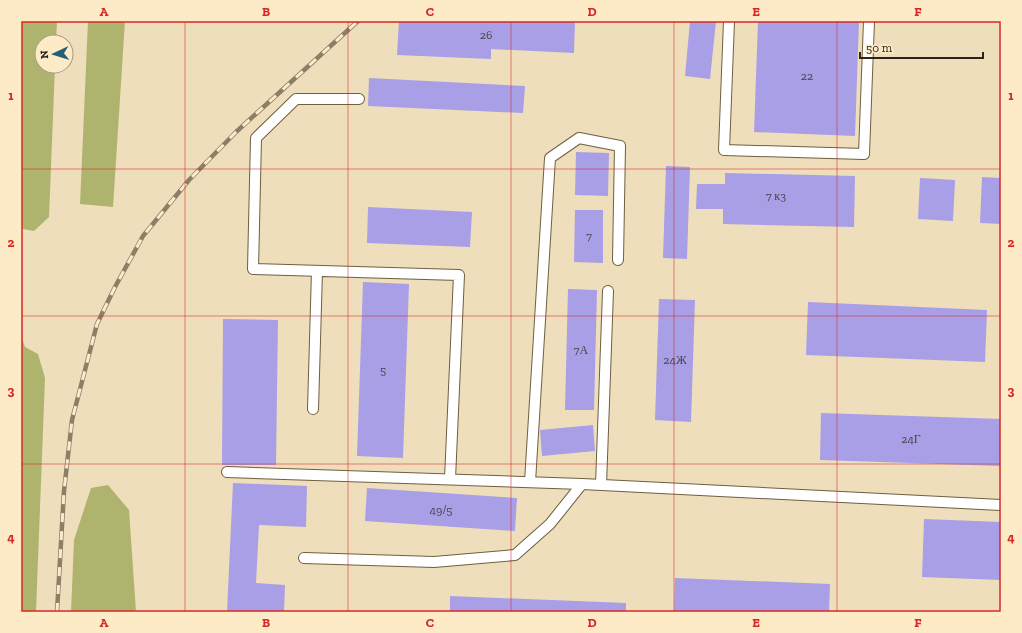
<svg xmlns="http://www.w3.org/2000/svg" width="1022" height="633" font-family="'Zilla Slab',serif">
<rect width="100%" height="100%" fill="#efdebb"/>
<path fill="#aeb46e" d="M21,21H57L56,42H42V66H55L49,217L34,231L23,229L21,227Z
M88,21H125L113,207L80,204Z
M21,336L25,347L38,354L45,378L36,612H21Z
M108,485L129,510L136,612H71L74,540L91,488Z"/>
<path fill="#a89fe7" d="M399,21H575L574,53L491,49V59L397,55Z
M690,21H716L710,79L685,76Z
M758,21H859L855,136L754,132Z
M369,78L525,86L523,113L368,106Z
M576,152L609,153L608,196L575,195Z
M666,166L690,167L687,259L663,258Z
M725,173L855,176L854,227L723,224V209H696L697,184H725Z
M982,177L1001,178V224L980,223Z
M920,178L955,180L953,221L918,219Z
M368,207L472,212L470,247L367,243Z
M575,210H603V263L574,262Z
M363,282L409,284L403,458L357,456Z
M568,289L597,290L594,410H565Z
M659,299L695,300L691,422L655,420Z
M808,302L987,310L985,362L806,355Z
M223,319L278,320L276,465H222Z
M821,413L1001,419V466L820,460Z
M593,425L595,451L542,456L540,430Z
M233,483L307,486L306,527L259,525L256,583L285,585L284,612H227Z
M367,488L517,498L515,531L365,521Z
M924,519L1001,522V580L922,577Z
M675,578L830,584L829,612H674Z
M450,596L626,603V612H450Z"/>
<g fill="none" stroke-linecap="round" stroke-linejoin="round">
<g stroke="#6e5f40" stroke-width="12">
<path id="lane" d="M729,21L724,150L864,154L869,21
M359,99H296L256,138L253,269L459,275L450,479
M313,409L317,271
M227,472L582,484
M530,482L550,158L579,138L620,146L618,260
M601,485L608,291
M304,558L434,562L515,555L550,524L582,484L1001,505"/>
</g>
<use href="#lane" stroke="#fff" stroke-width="10"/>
<g stroke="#8b7f68" stroke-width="4.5">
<path id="rail" d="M57,612L64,491L72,420L97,324L115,287L143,236L189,180L236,132L358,21"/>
</g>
<use href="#rail" stroke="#fdebc8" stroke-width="3" stroke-dasharray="9" stroke-linecap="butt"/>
</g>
<path fill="none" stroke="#d62828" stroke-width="1" stroke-opacity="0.55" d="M185,21V612M348,21V612M511,21V612M674,21V612M837,21V612M21,169H1001M21,316H1001M21,464H1001"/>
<g text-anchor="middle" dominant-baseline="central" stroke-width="3.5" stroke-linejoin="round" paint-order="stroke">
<g font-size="12" fill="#4a434b">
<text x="486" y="35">26</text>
<text x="807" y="76">22</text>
<text x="776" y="196">7 к3</text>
<text x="589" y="236">7</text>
<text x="581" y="350">7А</text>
<text x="675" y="360">24Ж</text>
<text x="383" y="370">5</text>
<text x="911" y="439">24Г</text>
<text x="441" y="510">49/5</text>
</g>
</g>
<rect width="1022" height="633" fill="none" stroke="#fdebc8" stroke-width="44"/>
<g transform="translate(54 54) rotate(266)"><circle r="19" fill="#fdebc8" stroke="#a99b81"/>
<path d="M0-3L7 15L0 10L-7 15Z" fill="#245f77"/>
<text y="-6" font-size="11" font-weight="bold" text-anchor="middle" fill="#2a2417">N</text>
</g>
<path d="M860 52v6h123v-6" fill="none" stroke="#2a2417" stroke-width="2"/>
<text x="866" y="52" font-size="12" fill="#2a2417" stroke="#fdebc8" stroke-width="3" paint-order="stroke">50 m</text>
<rect x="22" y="22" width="978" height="589" fill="none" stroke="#d62828" stroke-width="1.5"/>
<g font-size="13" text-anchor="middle" font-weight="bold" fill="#d62828">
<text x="104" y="16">A</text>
<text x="266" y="16">B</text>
<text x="430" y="16">C</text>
<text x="592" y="16">D</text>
<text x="756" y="16">E</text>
<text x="918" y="16">F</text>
<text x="11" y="100">1</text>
<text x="1011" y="100">1</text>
<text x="11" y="247">2</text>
<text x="1011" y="247">2</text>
<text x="11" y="395">3</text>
<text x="1011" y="395">3</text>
<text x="11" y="542">4</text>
<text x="1011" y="542">4</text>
<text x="104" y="627">A</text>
<text x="266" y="627">B</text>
<text x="430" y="627">C</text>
<text x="592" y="627">D</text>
<text x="756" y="627">E</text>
<text x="918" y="627">F</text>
</g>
</svg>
